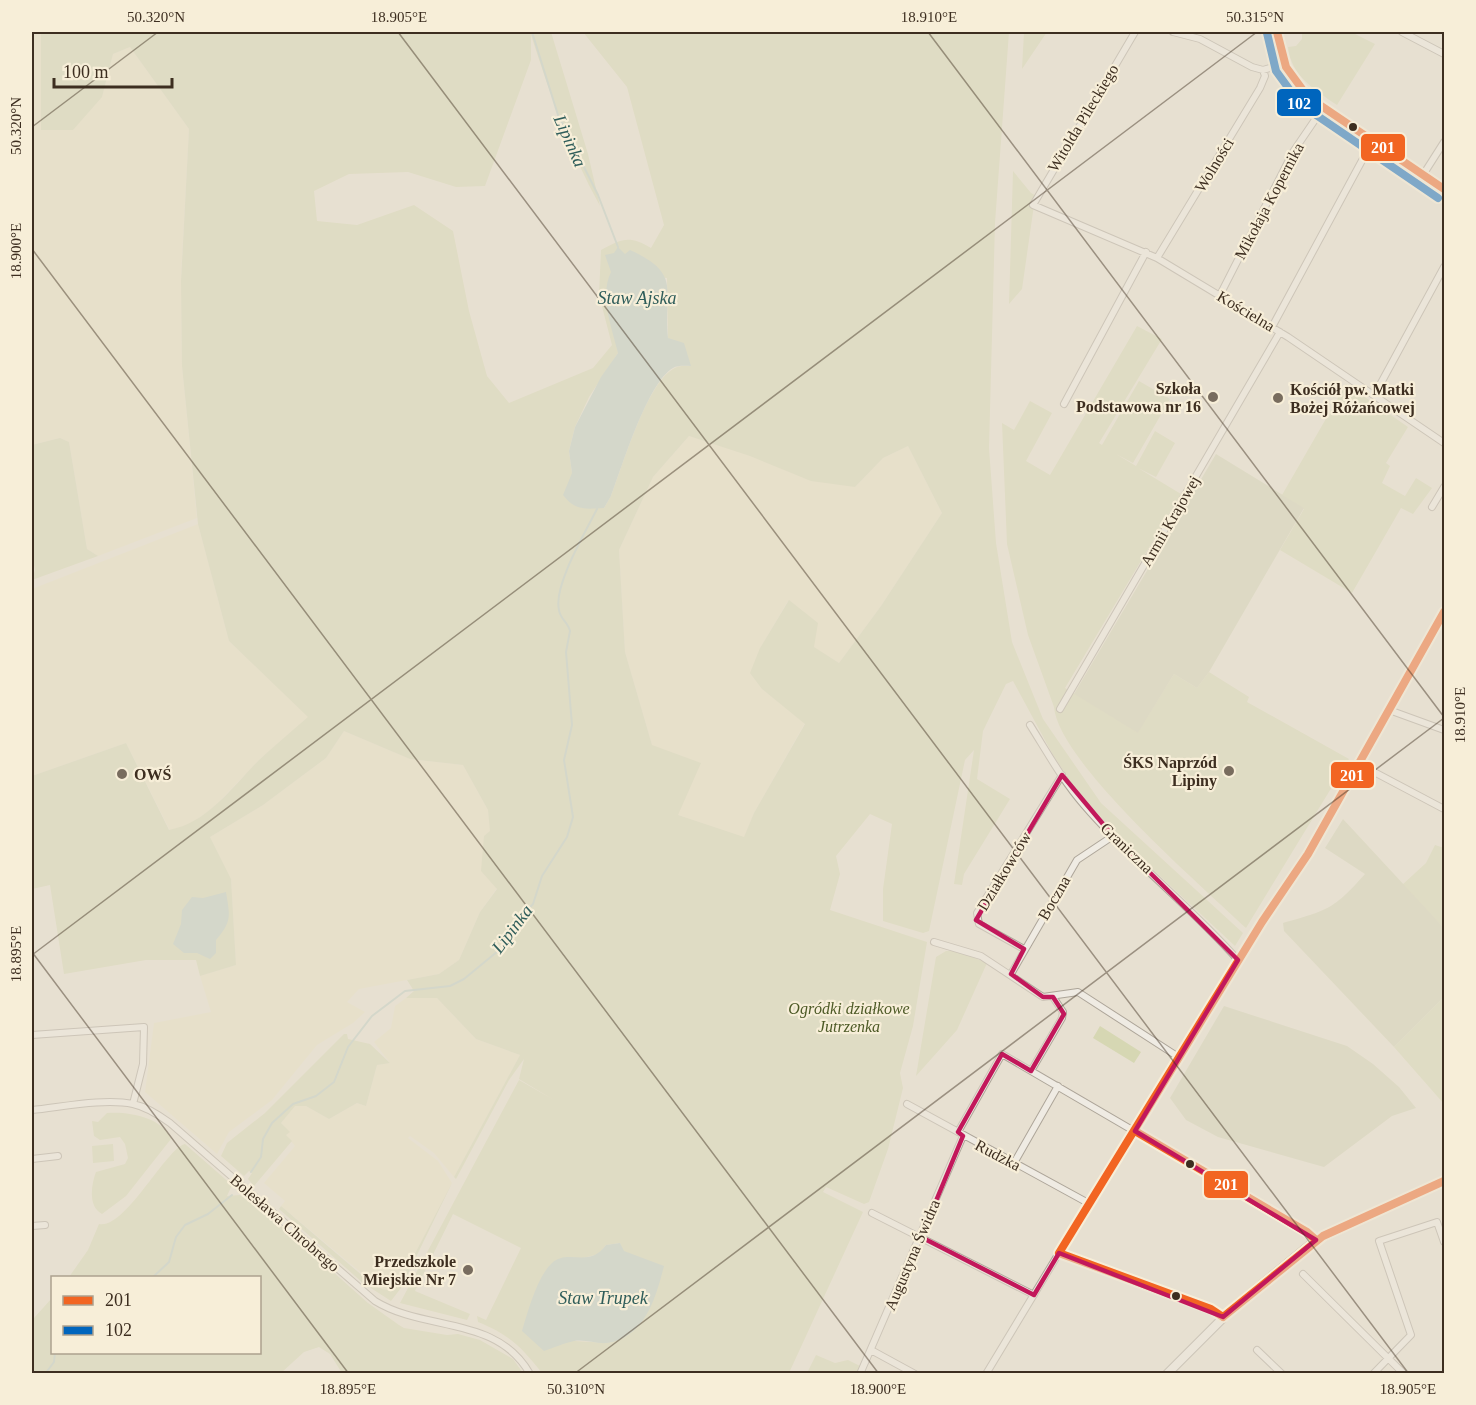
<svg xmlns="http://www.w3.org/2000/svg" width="1476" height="1405" font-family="Georgia,serif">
<rect width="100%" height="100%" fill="#e7e0d1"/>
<path fill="#e6dfc2" d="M32,32H41L102,97L113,54L130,47L189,129L181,276L182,366L197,518L98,556L87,549L69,442L60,438L32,445Z
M689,436L855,487L883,458L908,446L942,513L881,606L839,663L813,647L788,601L760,648L762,689L805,723L754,813L744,838L678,815L652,745L625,652L619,550L653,477Z
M198,524L229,641L309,717L260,759L212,809L184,828L170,831L126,743L32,776V589Z
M344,731L410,759L463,765L488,810L497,888L480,912L459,960L439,974L359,989L347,1002L365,1012L353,1023L317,1045L272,1100L229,1132L217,1154L145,1092L154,1023L211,1012L200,976L236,965L231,880L210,837L263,805L326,758Z
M406,998H437L476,1039L520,1055L454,1177L434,1153L410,1136L408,1138L438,1161L452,1183L400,1282L393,1289L382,1290L281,1206L285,1201L264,1183L295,1146L286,1135L289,1132L281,1123L295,1105L306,1106L329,1119L357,1103L366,1106L377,1065L390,1063L374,1042L391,1028L395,1006Z"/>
<path fill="#d6d7b3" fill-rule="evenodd" d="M41,32H551L588,154L600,206C570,152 550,94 531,35V60L485,186L456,187L408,172L349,174L314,191L317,221L357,225L414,205L453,231L469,311L487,376L509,403L593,368L612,345L599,295L601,250C622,239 629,235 651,248L664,225L627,87L583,32H1009L995,223L989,448L996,543L1012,642L1043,719L1101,803L1243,933L1235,946L1131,849L1079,794L1053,755L1013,681L1006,684L983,731L977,779L1010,799L964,874L962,885L954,884L974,750L965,760L929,931L923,933L883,921V889L892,824L870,814L836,856L840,874L830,910L927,942L913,1026L900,1073L903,1088L888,1149L869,1202L864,1204L826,1187L823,1192L863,1212L789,1373H542C521,1347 510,1335 478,1322L477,1316L486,1320L521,1248L453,1214L415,1291L470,1314L467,1320L400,1303L519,1080L554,1100L519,1079L524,1059L509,1080L456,1179L454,1177L520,1055L476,1039L437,998H406L414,991L407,980L439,974L459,960L480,912L497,889L481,871L484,836L490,831L488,810L463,765L410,759L344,731L326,758L263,805L210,837L231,879L236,965L200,976L196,960H146L64,974L50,885L32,889V776L126,743L169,830C208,823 233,786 259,760C275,745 292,731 308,717L229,641L198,524L182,366L181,281L189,129L130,47L113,54L102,97L73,130H41ZM611,272L667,278L668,338L691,366C685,366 678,365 673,369C646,385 623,465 611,496L604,508L572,473L569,451L575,427L589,397L618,353ZM689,436L750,456L811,481L855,487L883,458L908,446L942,513L881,606L839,663L814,647L818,623L789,600L760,648L750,673L762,689L805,724L754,813L744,837L678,815L701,763L652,745L625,652L619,550L653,477ZM620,1243L623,1251L645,1261L608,1343L575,1341L562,1258H583L599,1254L606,1245Z
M1024,32H1047L1022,69Z
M1302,32H1351L1375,44L1337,105C1315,90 1291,76 1288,47L1296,46L1302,39Z
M1013,171L1031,193L1038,197L1034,205L1022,289L1009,304Z
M1137,326L1162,339L1099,443L1102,445L1139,381L1170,399L1133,463L1116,454L1136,466L1155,431L1175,443L1156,477L1138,468L1181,494L1065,688L1138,732L1174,674L1197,688L1209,672L1249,697L1247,702L1349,759L1246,928C1202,886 1059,763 1054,707L1028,635L1007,544L1002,423L1014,430L1030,401L1052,413L1026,461L1050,475Z
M1346,384L1408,427L1386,463L1390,466L1382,483L1405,496L1416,478L1432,488L1413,514L1401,508L1352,593L1280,550L1304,509L1282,495Z
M60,438L69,442L87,549L98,556L32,580L35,570L32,555V445Z
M1435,845L1444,848V928L1402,885L1426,863Z
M946,951H957L987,963L957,1030L916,1076L936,957Z
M1444,997V1104L1394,1047Z
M1100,1026L1141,1052L1134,1063L1093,1038Z
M344,1034H347L348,1039L370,1044L390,1063L377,1065L366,1106L357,1103L329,1119L306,1106H295L281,1123L290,1132L286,1135L292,1141L254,1186L248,1179L252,1173L249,1171L244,1176L221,1156L227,1143L265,1113Z
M107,1113C127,1111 163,1117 171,1139L126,1196L102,1214C88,1207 91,1185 96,1172L125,1164L128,1158L125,1144L120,1137L100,1140L94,1136L92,1121L98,1122Z
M113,1144L114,1161L93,1163L92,1146Z
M185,1144L232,1185L227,1196L240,1195L286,1230L368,1303L399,1325L404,1328L447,1335L458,1334L480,1340L513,1359L523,1373H342L330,1354L319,1347L304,1352L281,1373H32V1317L34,1318L52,1298V1352H260V1278L69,1277L88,1250L99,1224C125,1230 166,1148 185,1144Z
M452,1183L401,1288L391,1301L363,1283L279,1209L281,1206L371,1283C382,1291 391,1293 400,1282Z
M816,1355L835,1363L848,1360L860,1366L857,1373H807Z"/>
<path fill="#d1d1b3" d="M1216,454L1304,508L1209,672L1197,688L1174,674L1138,733L1074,694Z
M1343,819L1444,928V997L1394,1047L1284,931L1283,923C1328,910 1333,910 1365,874L1325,848Z
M1224,1006L1347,1046L1373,1064L1399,1087L1416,1108L1392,1116L1324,1167L1218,1137L1186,1120L1170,1098Z"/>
<path fill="#bcccc2" d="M618,247L625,254L630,250C683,274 663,290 668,338L684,343L691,366C686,366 678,365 673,368C647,383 622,467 611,496L604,508C585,509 575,511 563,495L572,473L569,451L575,427L601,377L618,353C612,328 599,296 611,272L605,255L614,253Z
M226,892C230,916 232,921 216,940V953L210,959L197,953H184L173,944L181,924L182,910L192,897L203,898Z
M620,1243L624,1251L664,1266C656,1297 645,1338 607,1343C596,1344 585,1339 574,1341C564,1343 553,1348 544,1351L522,1331C528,1311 537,1277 552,1263C568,1248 589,1269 606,1245Z"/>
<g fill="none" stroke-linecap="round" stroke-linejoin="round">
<path stroke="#bcccc2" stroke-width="2" d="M532,32L558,115L598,195L618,247
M251,1172L261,1157L263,1139L272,1123L293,1104L316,1096L334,1082L348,1047L372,1016L405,991L450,986L464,979L498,951L507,940L513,925L533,904L542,876L567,837L573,817L564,760L572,725L566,652L570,631C568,622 560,619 559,610C553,586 586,531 597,509
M152,1278L169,1262L176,1237L185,1225L208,1214L232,1195
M45,1374L54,1362L55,1352"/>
<g stroke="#ada599" stroke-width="8">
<path id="minor" d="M1135,32L1033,205L1157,258L1288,337L1444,443
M1173,32L1200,39L1252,67L1263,70L1284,64
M1402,32L1444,54
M1423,175L1444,142
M1157,258L1260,88L1265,76L1263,70
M1220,295L1293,152L1323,108
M1272,327L1372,142
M1375,394L1444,267
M1064,404L1146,252
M1432,507L1444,487
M1060,709L1280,332
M1389,710L1444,730
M1030,725C1047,752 1063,781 1084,805C1131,860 1189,905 1238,960
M1359,764L1444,809
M934,942L981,956L1043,997L1078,992L1180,1058
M1024,949L979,924L977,913L1062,775
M1011,974L1077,860L1113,836
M32,1035L144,1027L143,1064L133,1104
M1031,1071L1062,1018L1063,1012L1053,997
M907,1104L1090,1204
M32,1110C62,1107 104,1098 133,1104C147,1107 159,1115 170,1123L375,1301C425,1332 497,1315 530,1374
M958,1132L1002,1054L1307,1232L1316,1240
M32,1159L58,1156
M1014,1163L1058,1086
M872,1213L1034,1295
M32,1226L45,1225
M1303,1274L1404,1374
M871,1350L915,1374
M1257,1350L1282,1374
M860,1374L963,1136
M986,1374L1059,1253
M1373,1374L1411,1335L1379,1241L1437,1222L1444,1242"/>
</g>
<g stroke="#ada599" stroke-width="10">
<path id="tertiary" d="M1277,32C1279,58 1289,78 1308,97L1444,189
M1223,1317L1211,1309L1059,1253L1262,922L1308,854L1444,612
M1167,1374L1233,1308L1316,1240L1444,1181"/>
</g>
<use href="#minor" stroke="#efebe3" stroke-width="6"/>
<use href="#tertiary" stroke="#efebe3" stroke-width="8"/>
<g stroke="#f7eed8" stroke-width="12">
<path id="bus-1" d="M1277,32L1286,67L1308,97L1444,189
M1135,1131L1307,1232L1316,1240
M1059,1253L1262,922L1308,854L1444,612
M1059,1253L1211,1309L1223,1317
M1223,1317L1323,1236L1444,1181"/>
</g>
<g stroke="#f7eed8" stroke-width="12">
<path id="bus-2" d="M1267,33L1276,71L1300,104L1438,198"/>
</g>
<use href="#bus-1" stroke="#f26522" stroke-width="8"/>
<use href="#bus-2" stroke="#0065bd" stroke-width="8"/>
</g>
<path d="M0 0H1476V1405H0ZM1062,775L1113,836L1238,960L1135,1131L1316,1240L1223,1317L1059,1253L1034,1295L921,1237L963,1136L958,1132L1002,1054L1031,1071L1064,1014L1053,997H1043L1011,974L1024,949L976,920Z" fill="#e7e0d1" fill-opacity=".55" fill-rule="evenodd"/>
<path fill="none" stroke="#c2185b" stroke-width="4.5" stroke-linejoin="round" d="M1062,775L1113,836L1238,960L1135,1131L1316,1240L1223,1317L1059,1253L1034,1295L921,1237L963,1136L958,1132L1002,1054L1031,1071L1064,1014L1053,997H1043L1011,974L1024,949L976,920Z"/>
<path fill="none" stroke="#3d2e20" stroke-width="1.5" stroke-opacity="0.45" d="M398,32L1409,1374M928,32L1444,717M32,127L158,32M32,249L879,1374M32,952L349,1374M32,955L1257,32M574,1374L1444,718"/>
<g fill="#3d2e20" stroke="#f7eed8" stroke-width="2">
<circle cx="1353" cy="127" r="5"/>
<circle cx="1190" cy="1164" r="5"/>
<circle cx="1176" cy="1296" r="5"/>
</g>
<g fill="#786c5e" stroke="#f7eed8" stroke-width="2">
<circle cx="1213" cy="397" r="6"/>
<circle cx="1278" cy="398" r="6"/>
<circle cx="1229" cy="771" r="6"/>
<circle cx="122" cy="774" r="6"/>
<circle cx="468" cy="1270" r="6"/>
</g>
<g text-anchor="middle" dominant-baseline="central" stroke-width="4.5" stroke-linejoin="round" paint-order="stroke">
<g font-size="16" fill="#3d2e20" stroke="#f7eed8">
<text transform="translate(1083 118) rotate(-59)">Witolda Pileckiego</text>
<text transform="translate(1214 165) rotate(-59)">Wolności</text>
<text transform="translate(1269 201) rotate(-62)">Mikołaja Kopernika</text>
<text transform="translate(1246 311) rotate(31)">Kościelna</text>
<text transform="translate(1170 521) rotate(-60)">Armii Krajowej</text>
<text transform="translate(1127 848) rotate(44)">Graniczna</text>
<text transform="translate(1004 871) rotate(-59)">Działkowców</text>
<text transform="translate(1054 898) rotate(-60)">Boczna</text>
<text transform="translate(998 1155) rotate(28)">Rudzka</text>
<text transform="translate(285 1223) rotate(41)">Bolesława Chrobrego</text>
<text transform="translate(912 1255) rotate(-67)">Augustyna Świdra</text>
</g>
<g font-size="16" font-weight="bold" fill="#3d2e20" stroke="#f7eed8" text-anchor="end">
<text x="1201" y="388">Szkoła<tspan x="1201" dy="18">Podstawowa nr 16</tspan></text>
<text x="1290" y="389" text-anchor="start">Kościół pw. Matki<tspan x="1290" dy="18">Bożej Różańcowej</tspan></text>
<text x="1217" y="762">ŚKS Naprzód<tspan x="1217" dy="18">Lipiny</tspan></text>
<text x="134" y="774" text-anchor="start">OWŚ</text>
<text x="456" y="1261">Przedszkole<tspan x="456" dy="18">Miejskie Nr 7</tspan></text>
</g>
<g font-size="16" font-style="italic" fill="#4d5a26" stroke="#f7eed8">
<text x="849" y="1008">Ogródki działkowe<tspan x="849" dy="18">Jutrzenka</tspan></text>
</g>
<g font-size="18" font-style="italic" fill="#2f5d5a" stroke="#f7eed8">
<text transform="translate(570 141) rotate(66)">Lipinka</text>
<text x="637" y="298">Staw Ajska</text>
<text transform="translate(512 929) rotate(-53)">Lipinka</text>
<text x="603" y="1298">Staw Trupek</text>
</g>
</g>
<g stroke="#f7eed8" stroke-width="2">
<rect x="1276" y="88" width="46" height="29" rx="6" fill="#0065bd"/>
<rect x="1360" y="133" width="46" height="29" rx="6" fill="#f26522"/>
<rect x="1330" y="761" width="45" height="28" rx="6" fill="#f26522"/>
<rect x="1203" y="1170" width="46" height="29" rx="6" fill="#f26522"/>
</g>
<g font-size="16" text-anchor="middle" font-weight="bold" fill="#fff">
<text x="1299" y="109">102</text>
<text x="1383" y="153">201</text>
<text x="1352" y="781">201</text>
<text x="1226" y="1190">201</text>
</g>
<rect width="1476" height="1405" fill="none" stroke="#f7eed8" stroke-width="66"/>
<rect x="51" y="1276" width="210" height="78" fill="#f7eed8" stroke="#ada18e" stroke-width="1.5"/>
<rect x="63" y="1296" width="30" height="9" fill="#f26522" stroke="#ada18e" stroke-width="1.5"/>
<text x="105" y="1306" font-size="18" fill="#3d2e20">201</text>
<rect x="63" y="1326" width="30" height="9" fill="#0065bd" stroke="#ada18e" stroke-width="1.5"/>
<text x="105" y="1336" font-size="18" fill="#3d2e20">102</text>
<path d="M54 78v9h118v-9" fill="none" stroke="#3d2e20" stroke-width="3"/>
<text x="63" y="78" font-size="18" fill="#3d2e20" stroke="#f7eed8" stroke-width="4.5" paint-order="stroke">100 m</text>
<rect x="33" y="33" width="1410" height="1339" fill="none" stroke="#3d2e20" stroke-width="2"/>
<g font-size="15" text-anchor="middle" fill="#3d2e20">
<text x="156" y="22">50.320°N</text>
<text x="399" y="22">18.905°E</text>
<text x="929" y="22">18.910°E</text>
<text x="1255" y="22">50.315°N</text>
<text transform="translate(16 126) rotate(-90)" y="5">50.320°N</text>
<text transform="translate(16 251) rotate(-90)" y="5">18.900°E</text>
<text transform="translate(1460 715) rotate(-90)" y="5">18.910°E</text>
<text transform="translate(16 954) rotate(-90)" y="5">18.895°E</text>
<text x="348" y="1394">18.895°E</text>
<text x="576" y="1394">50.310°N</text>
<text x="878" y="1394">18.900°E</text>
<text x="1408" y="1394">18.905°E</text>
</g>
</svg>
